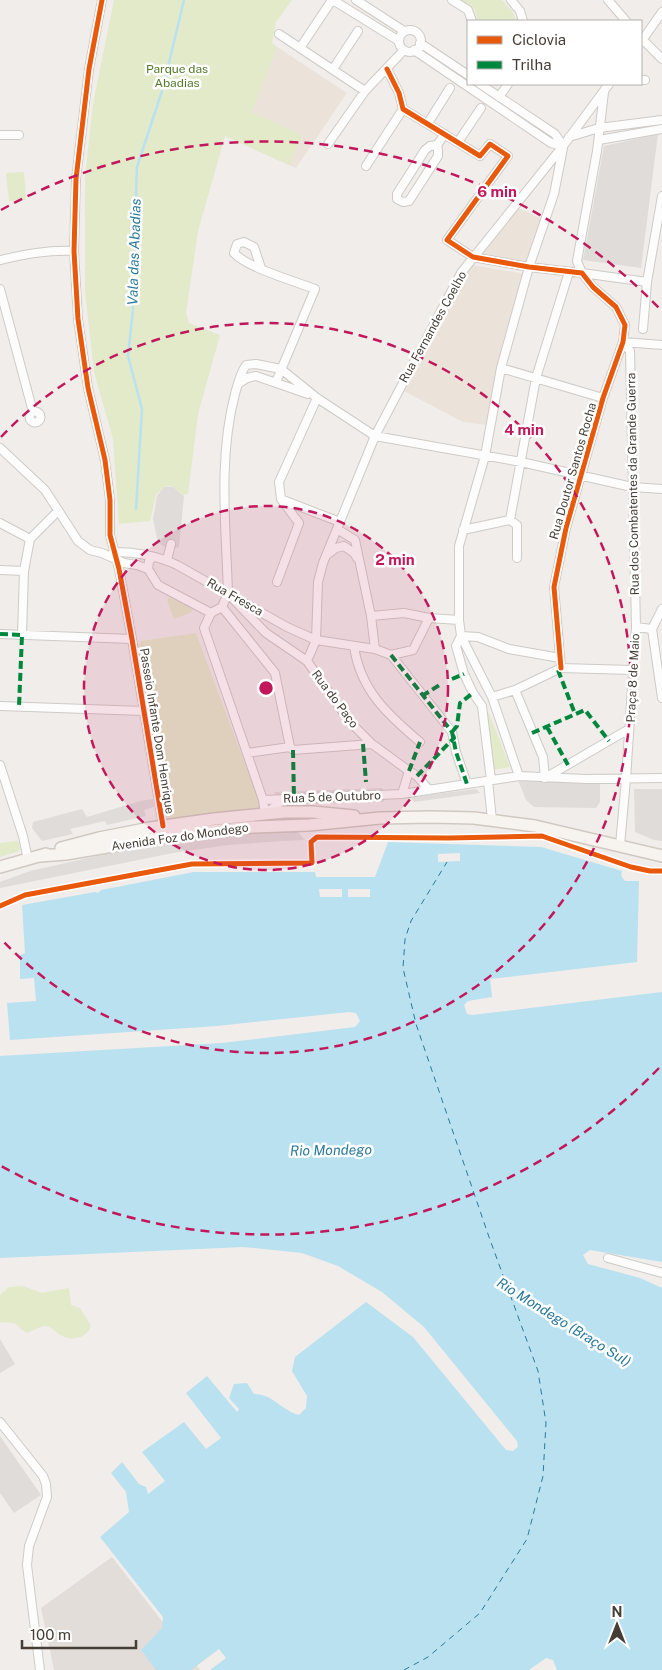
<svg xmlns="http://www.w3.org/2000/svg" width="662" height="1670" font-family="'Public Sans',sans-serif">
<rect width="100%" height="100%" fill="#f0edea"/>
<path fill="#e2ddd9" d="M112,1557L200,1670H54L41,1608Z"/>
<path fill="#ebe3d9" d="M277,47L347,93L296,168L238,142L252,112Z
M518,208L542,219L529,262L479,254Z
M472,265L525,274L498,363L488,425L463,422L402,390L431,335H435L437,331L435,329Z"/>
<path fill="#e2eaca" d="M114,0H292L276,22L272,43L277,47L252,112L302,135L289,165L225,136L198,231L186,313L189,323L220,335L198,414L188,494L184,495L171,486L164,487L156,495L150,521L119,524L113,439L94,372L85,291V177L93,104Z
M461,0H502L512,11L517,21H478L474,8Z
M24,172L26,200L9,201L6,173Z
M169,597L191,607L193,610L190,613L174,619L167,600Z
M196,633L260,804L257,811L169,821L138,646L141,641Z
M489,713L510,767L493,770L487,714Z
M18,841L20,849L19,851L0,857V843Z
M23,1286L42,1293L69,1288L71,1305L80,1308L91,1326C86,1339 71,1342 59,1334C54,1331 52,1326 45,1326C41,1326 32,1331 27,1333L21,1329L15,1323L0,1322V1295L9,1287Z"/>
<path fill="#dfdcda" d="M658,134L641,268L583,260L604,146Z
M164,487H173L184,496L179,547L170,550L158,543L153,519L157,496Z
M518,780L600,783V802L596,808L534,807L526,800Z
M382,788L386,793L278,798L274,792Z
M476,789L480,793L414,802L411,797Z
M634,789H662V841L654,840L635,832Z
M387,797L383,802L283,805L286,801Z
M153,799L154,807L144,810L146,816L107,825L105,821L70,829L73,834L42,841L32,828L33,822L82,809L87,817L140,801Z
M295,829L305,840L282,841L228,845L173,853L0,888V882L30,871L137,847L213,836Z
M0,1339L15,1364L0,1373Z
M0,1436L41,1495L14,1513L0,1493Z"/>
<path fill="#bae1ef" d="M388,842L541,847L622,871L621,876L625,881H639L637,962L490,979L492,997L468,1001L464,1005L467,1014L472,1015L662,992V1262L590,1250L583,1255L588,1264L640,1278L662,1288V1670H557L553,1660L546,1658L529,1670H210L226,1658L219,1649L191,1670H156L141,1650L162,1628L163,1617L100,1537L129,1512L126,1492L111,1473L122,1462L139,1484L146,1487L148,1494L165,1481L142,1452L184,1422L206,1449L221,1438L186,1393L207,1376L237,1412L239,1409L229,1398L234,1384L247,1383L254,1394C273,1394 281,1410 299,1415L306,1408L307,1396L292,1371L295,1357L366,1302L413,1337L506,1450L513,1451L518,1447L517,1441L424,1327L382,1292L338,1266L302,1253L243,1247L0,1258V1056L222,1043L355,1027L360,1021L356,1013L349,1012L217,1026L10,1040L7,1003L36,1001L34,978L20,979V955L25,953L22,905L95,892L98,893L101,890L194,872H315L316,877H375Z"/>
<path fill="#f0edea" d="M460,853V861L438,862V854Z
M319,889H342V897H320Z
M348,889H370V897H348Z"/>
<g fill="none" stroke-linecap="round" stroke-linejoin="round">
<path stroke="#bae1ef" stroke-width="2.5" d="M136,509L142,409L128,356L133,309V275L136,256V192L137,167L163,88L184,0"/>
<path stroke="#2a7a9b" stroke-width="1" stroke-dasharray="6 5" stroke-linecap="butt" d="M404,1670L428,1657L480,1613L527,1539L543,1476L546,1423L538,1371L489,1237L416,1024L403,968L405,939L411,921L447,862"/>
<g stroke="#cecbc7" stroke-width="10">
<path id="street" d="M102,0L89,69L76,179L74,251L78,319L88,388L105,460L110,500V535L119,569L132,639L163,826
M332,0L300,48L365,91
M333,0L399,41
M356,0L404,31
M452,0L468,10L472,21
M511,0L520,11L523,21
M608,0L626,21
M399 41a11 11 0 1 1 22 0a11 11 0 1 1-22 0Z
M279,34L300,48
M641,38L662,59
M641,42L662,12
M420,43L468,75
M414,50L551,143L563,146
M333,69L358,31
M387,69L399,93L403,109L480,156L490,144L508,156L447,240L473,257L529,267L582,273L593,287L616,307L625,325L623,342L603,398L566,528L554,587L561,668
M641,80H645
M480,84L555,134L563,146
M604,92L597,151L577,261L582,273L647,282L643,329
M499,97L508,84
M428,123L450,88
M0,135H19
M569,137L599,128L662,120
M599,140L662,129
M458,142L481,108
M328,144L365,91L404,50
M437,145L438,150V156L409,201L403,202L397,199V194L425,150L430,146L437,145L445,134
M366,166L403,109
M0,260C27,254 46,250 74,251
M261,268L254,247L244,242L237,244L234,253C248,268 294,281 315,289L276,382
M647,282L662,196
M0,289L33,412
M623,342L662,345
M501,368L603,398
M238,384L247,378L256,376L308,394
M29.5 417a5.5 5.5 0 1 1 11 0a5.5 5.5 0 1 1-11 0Z
M0,448L45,490L78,541L90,550L102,553L124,563L137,565L148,569
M283,500L340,522
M510,520L536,378L569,272
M510,520L517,525V558
M0,523L30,539
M337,529L355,540L371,616L375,649
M463,530L510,520
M113,552C135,552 158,556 177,565L287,627L316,640L375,649L391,655L413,650L429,618
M328,554L336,548L344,546L354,553L357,558
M153,557L149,561L148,569L158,585L211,613
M167,560L171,544
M0,570L24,571
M277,582L299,523L281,499L279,482L317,398
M233,599L266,633L307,661L350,722L372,744L409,771L402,794
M222,607L275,673L290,747
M211,613L222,607L228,593C226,527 218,458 235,394C238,383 240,374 246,365L256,364L281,369L317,398L375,436L521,462L632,487L662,489
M211,613L204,628L263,800L265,814L285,799
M371,616L404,613L429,618L459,620
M636,627L652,629L662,698
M652,629L662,609
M0,634L132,639
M22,635L24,571L30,539L58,511
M461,636L456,646L464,674L473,693L482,706L491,780
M461,636L478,637L509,649L560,658
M354,646C360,690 388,715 420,742
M391,655L452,732L456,752L467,784
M307,661L316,640L318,582L323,563L375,436L461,273L563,146L609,84
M515,690L543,757L545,778L629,729
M492,697L515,690L561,668L632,670
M0,706L144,711
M247,753L290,747L293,750L372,744
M0,765L23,836L28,860
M409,771L417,776L429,790
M519,776L492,697L461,636L459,620V546L485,456L501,368L529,267L554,194L563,148
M488,781L492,820
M263,800L402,794L519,776L586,779L662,778
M620,845L626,779L636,627L630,351L623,342
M608,1258L662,1273
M0,1422L43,1476L46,1484L47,1497L29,1546L27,1565L40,1670"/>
</g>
<g stroke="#d0c9c1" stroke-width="14">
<path id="secondary" d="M61,848L99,838L150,828L214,819L285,812H313L354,816
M40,856L66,854L189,833L253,827L309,825L380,818L432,817L474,818L535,826L662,856
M0,867L46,854"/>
</g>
<use href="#street" stroke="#fdfcfc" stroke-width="8"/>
<use href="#secondary" stroke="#f7f3ee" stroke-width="11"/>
<path stroke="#00873e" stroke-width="4" stroke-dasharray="8 4" stroke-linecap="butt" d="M0,634L22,635L19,707
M391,655L452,732L456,752L467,784
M558,670L575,714
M452,679L464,674
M422,696L441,684
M547,727L568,765
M532,733L585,710L609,741
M363,744L366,782
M293,750L294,799
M409,771L420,742
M417,776L454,738L452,732L457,726L460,703L473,693"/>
<g stroke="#fff" stroke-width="8">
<path id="cycleway" d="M102,0L89,69L76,179L74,251L78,319L88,388L105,460L110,500V535L119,569L132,639L163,826
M387,69L399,93L403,109L480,156L490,144L508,156L447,240L473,257L529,267L582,273L593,287L616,307L625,325L623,342L603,398L566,528L554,587L561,668
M0,906L25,895L192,864L312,863L311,842L317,837L449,838L542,836L631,867L650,871H662"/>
</g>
<use href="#cycleway" stroke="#e8590c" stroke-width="5"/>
</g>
<circle cx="266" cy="688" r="182" fill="#c2185b" fill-opacity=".12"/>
<g fill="none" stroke="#c2185b" stroke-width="2.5" stroke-dasharray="9 6">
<circle cx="266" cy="688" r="182"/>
<path d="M1 437A365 365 0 1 1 1 939"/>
<path d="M659 1068A547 547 0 0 1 1 1166M1 210A547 547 0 0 1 659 308"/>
</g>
<g text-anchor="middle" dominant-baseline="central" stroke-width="5" stroke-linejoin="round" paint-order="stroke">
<g font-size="12" fill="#527928" stroke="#fff">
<text x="177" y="69">Parque das<tspan x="177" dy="14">Abadias</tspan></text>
</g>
<g font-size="12" fill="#463e36" stroke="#fff">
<text transform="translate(433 327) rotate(-61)">Rua Fernandes Coelho</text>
<text transform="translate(573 471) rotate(-74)">Rua Doutor Santos Rocha</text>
<text transform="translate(633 484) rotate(-91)">Rua dos Combatentes da Grande Guerra</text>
<text transform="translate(235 597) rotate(30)">Rua Fresca</text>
<text transform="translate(633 678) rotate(-87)">Praça 8 de Maio</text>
<text transform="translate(335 699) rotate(53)">Rua do Paço</text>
<text transform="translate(157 731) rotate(81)">Passeio Infante Dom Henrique</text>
<text transform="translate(332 797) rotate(-2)">Rua 5 de Outubro</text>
<text transform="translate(180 837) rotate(-8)">Avenida Foz do Mondego</text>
</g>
<g font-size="14" font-style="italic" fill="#2a7a9b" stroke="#fff">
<text transform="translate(134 252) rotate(-88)">Vala das Abadias</text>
<text transform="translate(331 1150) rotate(-1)">Rio Mondego</text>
<text transform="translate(564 1322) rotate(32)">Rio Mondego (Braço Sul)</text>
</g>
</g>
<circle cx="266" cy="688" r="8" fill="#c2185b" stroke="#fff" stroke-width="2.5"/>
<g font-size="15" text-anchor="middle" font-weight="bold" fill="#c2185b" stroke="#fff" stroke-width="5" stroke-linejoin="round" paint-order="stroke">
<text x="497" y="197">6 min</text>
<text x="524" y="435">4 min</text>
<text x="395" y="565">2 min</text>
</g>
<rect x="467" y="20" width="175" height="65" fill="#ffffff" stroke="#b5b2af"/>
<rect x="477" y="36" width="25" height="8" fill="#e8590c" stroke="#b5b2af"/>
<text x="512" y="45" font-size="15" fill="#463e36">Ciclovia</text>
<rect x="477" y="61" width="25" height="8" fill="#00873e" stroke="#b5b2af"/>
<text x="512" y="70" font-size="15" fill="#463e36">Trilha</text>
<g transform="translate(617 1625)" stroke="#ffffff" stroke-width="4" paint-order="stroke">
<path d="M0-4L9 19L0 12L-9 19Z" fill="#463e36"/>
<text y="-8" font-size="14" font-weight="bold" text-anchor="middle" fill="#463e36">N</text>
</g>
<path d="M22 1640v8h114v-8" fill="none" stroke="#463e36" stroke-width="2.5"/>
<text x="30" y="1640" font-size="15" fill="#463e36" stroke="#ffffff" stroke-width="4" paint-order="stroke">100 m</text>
</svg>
